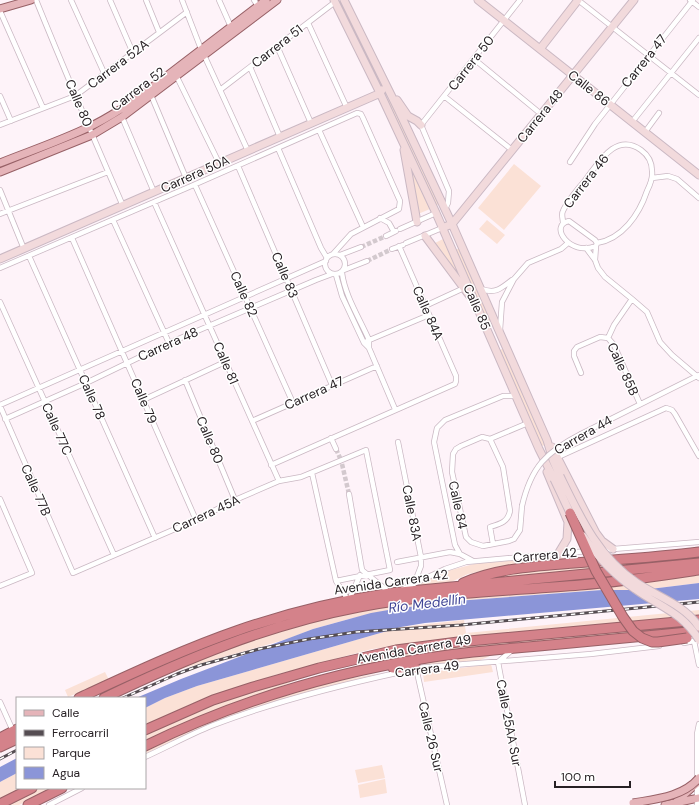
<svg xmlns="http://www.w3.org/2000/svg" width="699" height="805" font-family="'DM Sans',sans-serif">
<rect width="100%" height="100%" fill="#fef3f9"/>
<path fill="#fbe1d6" d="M386,99L392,100L439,204L435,206Z
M410,161L430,209L418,214Z
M514,164L541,186L504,230L478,208Z
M487,220L505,235L497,244L479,229Z
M443,239L464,285L435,243Z
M460,248L492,321L487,323L455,250Z
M504,348L546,445L541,446L500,350Z
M562,557L564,560L499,567L468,574L449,583L413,587L447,571L478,563Z
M618,563L632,566L494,579L513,573Z
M699,573V583L642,590H602L456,601L394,609L349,619L313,629L287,639L185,668L142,684L233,645L306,622L396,603Z
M699,610V616L427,642L372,649L275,675L191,704L145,725V708L165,698L197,686L401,627L464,620L466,633Z
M699,623V627L423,655L395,659L322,676L393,655L420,651L501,641L593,634Z
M500,652L478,661L428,665L417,663Z
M491,664L493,672L424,682L423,673Z
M323,670L179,726L145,740V735L216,704Z
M105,672L109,680L68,697L65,690Z
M382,673C327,687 270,700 217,721C193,731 169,742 145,754V750C221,716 299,685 382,673Z
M382,765L385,778L358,783L355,770Z
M17,773V788H20L0,799V782Z
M385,779L387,793L360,798L358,785Z
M39,788H53L19,805H7Z"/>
<path fill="#8b95d8" d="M699,583V599L425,623L401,627L197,686L165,698L145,708V698H136L181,679L313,629L371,613L394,609L456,601L602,590H642Z
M17,758V773L0,782V767Z"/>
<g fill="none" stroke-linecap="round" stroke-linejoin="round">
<path stroke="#d3c9ce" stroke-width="4.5" stroke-dasharray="4.5 2" stroke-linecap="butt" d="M361,247L386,236
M367,261L392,249
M336,449L340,458
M342,464L349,494"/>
<g stroke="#cab8c3" stroke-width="6">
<path id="street" d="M36,0C64,69 93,137 123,206
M71,0L105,75
M110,0L133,53
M146,0L159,32
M182,0L201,49
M219,0L231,27
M254,0L258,6
M578,0L699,95
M690,0L699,7
M0,11L43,108
M308,23L347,108
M277,46L311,123
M204,55L248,151
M474,59L541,114
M250,67L280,137
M176,75L219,163
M220,90L335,2
M151,95L186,178
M0,96L11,121
M444,96L512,150
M122,117L154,192
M632,122L699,38
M0,125L75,96L187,12
M319,130L363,227
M645,132L659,113
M278,148L321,248L327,258
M570,162L595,124L693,0
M238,166L332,385
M652,178L668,176L677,179L699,198
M195,185L293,403
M0,190L24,249
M154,202L279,481
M445,209L448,203L449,191L421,125L520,0
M0,214L108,172
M380,218L389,223L394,232
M113,220L169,343
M569,221L595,240L597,243L596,246C570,257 548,225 569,221Z
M563,223C563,219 561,214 563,211C567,201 580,187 586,179C599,162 616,132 641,150C648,155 652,163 652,171C653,178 650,185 647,191C639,215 622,239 597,243
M400,229L436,213
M386,236L396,231
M72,238L196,520
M406,243L442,228
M586,248L595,260L598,268L605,277L632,299L614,325L608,338
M392,249L403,245
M325 264a10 10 0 1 1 20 0a10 10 0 1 1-20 0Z
M340,255L361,247
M29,256L155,538
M595,260L596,246
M0,268L189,187L357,113L361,114L363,118L400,201L399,209L351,234L333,254
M344,270L367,261
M342,273C345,296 360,319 369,340V348
M336,275L342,296L364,343L369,348L372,355L395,409
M481,289C496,294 500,289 512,280
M632,299L647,312L660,342L672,355L699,378
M0,302L114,555
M425,306L464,288
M500,330L502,302L514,279L528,263L561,249L568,243
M367,341L429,315
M581,373L574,356V351L577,347L600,337L608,338L614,345L640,404
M185,380L235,500
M143,400L225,362
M0,405L326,261
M0,406L73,573L196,520L235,500L279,481L301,477L366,450L390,570L336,581
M5,419L86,383L169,343L316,280L332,274
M252,421L377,366
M581,434L699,375
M331,438L336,449
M490,439L528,423
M398,442L421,557V566L414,584
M556,458L666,408L672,410L675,414L699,456
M271,465L455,384L456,381V376L399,246
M312,473L336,581L348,600
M349,494L362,570L389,592
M0,499L32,573L0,586
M493,544L490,527C500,524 508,522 510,511L503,467L490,439L482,437L461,446L456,449L453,454L452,472L466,537L471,542L483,546L509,541L514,539L520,530L522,506
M601,550L699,542
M473,561L460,554L455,545L434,442L437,428L445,420L503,396H516
M397,562L450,552L460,554
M403,589L445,569L466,562L588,551
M349,600L360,575
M694,641L699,665
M684,643L699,640
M512,650L498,662L525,805
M416,668L591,654L659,646
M416,668L447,805
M0,702L13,731
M145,757C167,747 189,735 211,726C272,702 337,686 401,672
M49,805L82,788
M697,805V734L699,724"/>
</g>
<g stroke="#cab8c3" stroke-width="9">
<path id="secondary" d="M334,0L380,93L436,213L539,449L554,479
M344,0L398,109L452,224L547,440L553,460L560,476
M478,0L699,175
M540,49L578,0
M397,100L408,116L417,121L421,125
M404,150L417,222
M442,228L452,224L634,0
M425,236L469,295
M0,259L376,95L380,93L382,90
M552,447L596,533L602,541L613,549
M547,472L568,522L567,539L558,554"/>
</g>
<g stroke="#976066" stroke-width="9">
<path id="primary" d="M0,9L31,0
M0,163C30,151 60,141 89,127C105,120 119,110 134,101L266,0
M0,172L92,135L122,117L277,0
M677,801L696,784
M665,805L699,798"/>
</g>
<g stroke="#976066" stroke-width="11">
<path id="highway" d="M463,583C495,569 528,567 562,564C608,560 653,558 699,552
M393,668H416
M79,698C131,674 184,649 239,630C288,613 338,601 390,593L699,563
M104,698C185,659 269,624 359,607C431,593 506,591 580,585C620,582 659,576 699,570
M145,730L213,700L253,687L319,668L396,650L458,642L699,620
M0,738L17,729
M145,746C233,703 330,673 427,658C464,652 502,649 539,646C592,641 646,636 699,631
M0,747L17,739
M0,804L32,788
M28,805L62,788"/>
</g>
<use href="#street" stroke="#fff" stroke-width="4.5"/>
<use href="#secondary" stroke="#f2dadc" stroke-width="7"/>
<use href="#primary" stroke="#e5b4b9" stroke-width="7"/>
<use href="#highway" stroke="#d4828a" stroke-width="9"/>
<g stroke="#554d52" stroke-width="3">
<path id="rail" d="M123,698L177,674L201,665L259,649L309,639L356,632L461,625L699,602
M0,759L17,750"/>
</g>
<use href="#rail" stroke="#fff" stroke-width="1.5" stroke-dasharray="4.5" stroke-linecap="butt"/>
<g stroke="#cab8c3" stroke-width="6" stroke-linecap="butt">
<path id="street-bridge" d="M522,506C531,467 546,452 581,434"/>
</g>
<g stroke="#cab8c3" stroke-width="9" stroke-linecap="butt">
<path id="secondary-bridge" d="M560,476C580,517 598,557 637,583C658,597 685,605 699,627
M554,479L572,517
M583,536C597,556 614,575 635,589C660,607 682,612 699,640"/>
</g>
<g stroke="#976066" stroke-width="9" stroke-linecap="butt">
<path id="primary-bridge" d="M633,803C656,799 683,797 699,778"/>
</g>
<g stroke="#976066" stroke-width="11" stroke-linecap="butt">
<path id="highway-bridge" d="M570,513L596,571L623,617L633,631L642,638L652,642H658L687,638"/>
</g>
<use href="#street-bridge" stroke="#fff" stroke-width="4.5"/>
<use href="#secondary-bridge" stroke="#f2dadc" stroke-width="7"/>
<use href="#primary-bridge" stroke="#e5b4b9" stroke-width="7"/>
<use href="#highway-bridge" stroke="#d4828a" stroke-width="9"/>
</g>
<g text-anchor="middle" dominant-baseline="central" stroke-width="3" stroke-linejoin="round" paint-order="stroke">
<g font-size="13" fill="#272024" stroke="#fff">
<text transform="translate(277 46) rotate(-38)">Carrera 51</text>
<text transform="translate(644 61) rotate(-51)">Carrera 47</text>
<text transform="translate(471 63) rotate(-52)">Carrera 50</text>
<text transform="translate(118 64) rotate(-37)">Carrera 52A</text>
<text transform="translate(589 88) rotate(38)">Calle 86</text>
<text transform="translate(138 89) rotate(-37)">Carrera 52</text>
<text transform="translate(79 103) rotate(67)">Calle 80</text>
<text transform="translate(540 116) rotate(-51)">Carrera 48</text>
<text transform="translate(195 174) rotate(-24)">Carrera 50A</text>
<text transform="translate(586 181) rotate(-52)">Carrera 46</text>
<text transform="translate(285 275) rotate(67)">Calle 83</text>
<text transform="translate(244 294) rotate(66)">Calle 82</text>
<text transform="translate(477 307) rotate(66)">Calle 85</text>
<text transform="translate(428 313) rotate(66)">Calle 84A</text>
<text transform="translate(168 344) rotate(-24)">Carrera 48</text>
<text transform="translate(226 363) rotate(67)">Calle 81</text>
<text transform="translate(623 369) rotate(65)">Calle 85B</text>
<text transform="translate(314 393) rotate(-24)">Carrera 47</text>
<text transform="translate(92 397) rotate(66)">Calle 78</text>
<text transform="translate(144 401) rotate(67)">Calle 79</text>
<text transform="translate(57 429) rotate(66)">Calle 77C</text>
<text transform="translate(583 435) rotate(-30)">Carrera 44</text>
<text transform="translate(210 440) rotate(67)">Calle 80</text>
<text transform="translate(36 490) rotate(66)">Calle 77B</text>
<text transform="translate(458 505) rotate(78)">Calle 84</text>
<text transform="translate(412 513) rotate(79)">Calle 83A</text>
<text transform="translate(206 514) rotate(-25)">Carrera 45A</text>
<text transform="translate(545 555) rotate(-5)">Carrera 42</text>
<text transform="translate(391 582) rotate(-8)">Avenida Carrera 42</text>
<text transform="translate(414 649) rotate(-10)">Avenida Carrera 49</text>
<text transform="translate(427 669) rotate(-7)">Carrera 49</text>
<text transform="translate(509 723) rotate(79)">Calle 25AA Sur</text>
<text transform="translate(431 737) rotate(77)">Calle 26 Sur</text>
</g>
<g font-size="14" font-style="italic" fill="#414696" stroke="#fff">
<text transform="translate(427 603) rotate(-7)">Río Medellín</text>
</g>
</g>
<rect x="16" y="697" width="130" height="92" fill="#ffffff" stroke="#a9a6a7"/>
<rect x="24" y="710" width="20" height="6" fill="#e5b4b9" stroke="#a9a6a7"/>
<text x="52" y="717" font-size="12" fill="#272024">Calle</text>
<rect x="24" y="730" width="20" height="6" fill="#554d52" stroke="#a9a6a7"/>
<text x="52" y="737" font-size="12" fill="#272024">Ferrocarril</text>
<rect x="24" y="747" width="20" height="12" fill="#fbe1d6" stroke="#a9a6a7"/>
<text x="52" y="757" font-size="12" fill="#272024">Parque</text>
<rect x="24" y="767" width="20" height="12" fill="#8b95d8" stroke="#a9a6a7"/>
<text x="52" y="777" font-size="12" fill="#272024">Agua</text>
<path d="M555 781v6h75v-6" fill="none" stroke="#272024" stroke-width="2"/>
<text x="561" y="781" font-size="12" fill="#272024" stroke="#ffffff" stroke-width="3" paint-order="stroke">100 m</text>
</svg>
